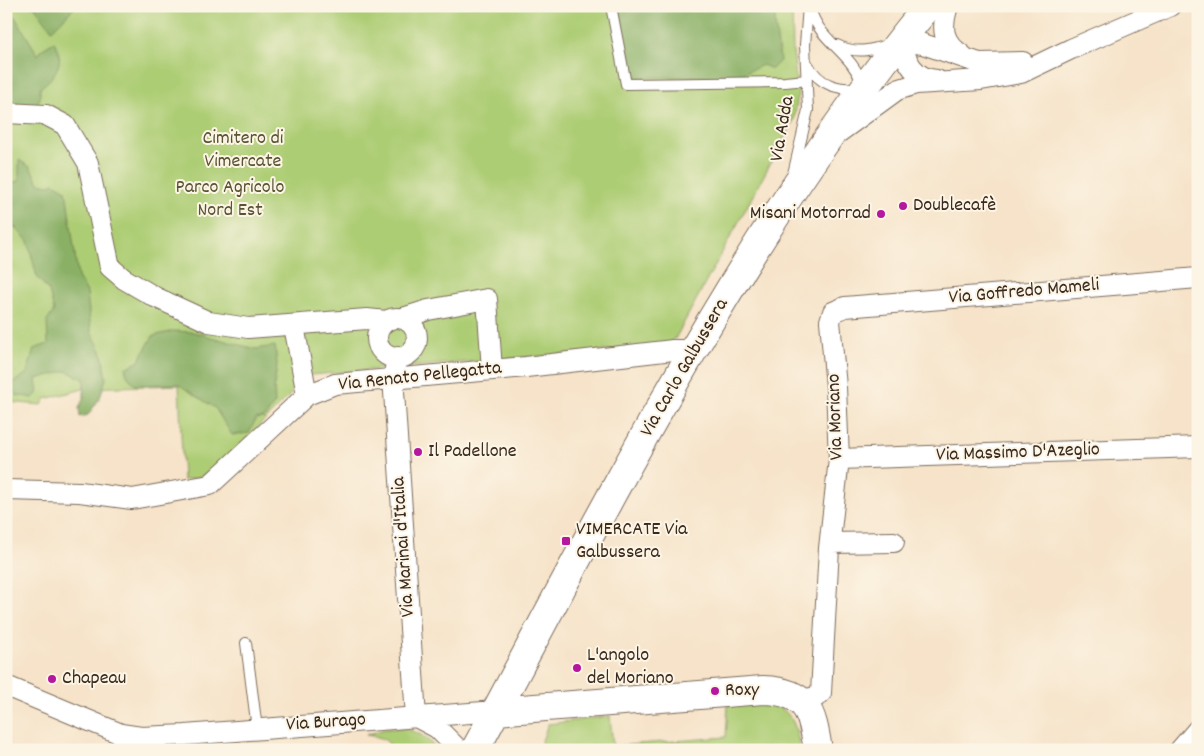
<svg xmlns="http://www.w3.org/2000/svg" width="1204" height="756" font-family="Dekko,sans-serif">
<rect width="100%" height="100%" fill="#fcf5e5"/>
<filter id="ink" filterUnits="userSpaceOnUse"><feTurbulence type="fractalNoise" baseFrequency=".02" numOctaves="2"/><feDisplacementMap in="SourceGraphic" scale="10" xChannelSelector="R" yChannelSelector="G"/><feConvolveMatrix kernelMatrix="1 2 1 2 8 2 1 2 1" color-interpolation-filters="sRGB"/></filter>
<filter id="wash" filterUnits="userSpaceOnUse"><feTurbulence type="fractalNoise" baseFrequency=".0096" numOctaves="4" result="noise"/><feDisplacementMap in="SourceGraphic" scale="20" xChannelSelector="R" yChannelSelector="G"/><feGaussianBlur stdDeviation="1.12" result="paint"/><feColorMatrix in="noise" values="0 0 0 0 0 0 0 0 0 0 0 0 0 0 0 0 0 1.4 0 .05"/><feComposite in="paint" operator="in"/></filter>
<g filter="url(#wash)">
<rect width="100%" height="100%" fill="#f6e3c9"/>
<path fill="#adcd74" stroke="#747c49" d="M6,6H792L793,51L798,96L794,120L675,339L662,346L310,375L217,468L198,478L183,480L179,385L87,388L45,399L42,405L6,402Z
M772,704C795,713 796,728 800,750L539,749L548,724L610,716L613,746L726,737L728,705Z
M402,728C416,731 429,737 436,750H391C389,737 377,737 366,735L385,729Z"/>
<path fill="#8ab066" stroke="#626d42" d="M6,6H10L15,17L38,55L41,50L54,42C67,60 55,77 40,88V98L35,108L6,109Z
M34,6H76L52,30Z
M618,6H776L775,24L780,61L772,69L763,65L742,74L732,76L629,78Z
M19,160L30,167L39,183L49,185L54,183L66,190L78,277L87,292L91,331L102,353L106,378L100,398L88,415L80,417L79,408L84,397V379L66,371L36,379L38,393L33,398L16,395L11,390V384L27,373L34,349L48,344L47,321L54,311L49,291L37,277L28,241L15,227L6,230V184L19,181Z
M173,331L193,332L255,349L275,346L277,364L274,388L275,403L264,418L256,419L249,433L232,435L215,408L178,384L135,385L128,377L125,368L138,362L153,336Z"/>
</g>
<g filter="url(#ink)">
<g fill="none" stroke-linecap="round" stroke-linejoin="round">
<g stroke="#7c6b5a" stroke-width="12">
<path id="lane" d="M611,6L626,84L785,82L807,80
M837,45C855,54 871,51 890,44
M807,63C820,87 839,90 864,88C852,50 820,44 810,8
M793,174L808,110L805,45L808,6
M246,643L257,729"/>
</g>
<g stroke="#7c6b5a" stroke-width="22">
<path id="street" d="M948,6C941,28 942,42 962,55
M937,80C914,79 906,61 900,41L923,44L979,63L1023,62
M6,113L46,115L65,125L88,163L110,267L124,279L155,297L209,322L248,328L367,319L386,321
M838,133L897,90L916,84L981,80L1021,73L1071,49L1170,6
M403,318L428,310L487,299L492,370
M377 338a20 20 0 1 1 40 0a20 20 0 1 1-40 0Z
M294,326L307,395
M398,357L393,377L416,717
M839,459L1198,447
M6,490L80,492L132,499L210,485L307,395L335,384L526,367L673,350H692
M830,543L894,542
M6,686L121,734L141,737L185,735L496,711
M800,700L816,697L821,693L829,548L839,459L836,387L830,321L833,312L845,307L1198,278
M416,717L437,728L459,750
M1180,750L1198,729"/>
</g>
<g stroke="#7c6b5a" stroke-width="30">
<path id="secondary" d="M496,711L763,690C807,691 812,711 818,750
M475,750C612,495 744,230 928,6"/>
</g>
<use href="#lane" stroke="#fff" stroke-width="10"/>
<use href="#street" stroke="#fff" stroke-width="20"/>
<use href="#secondary" stroke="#fff" stroke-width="28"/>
</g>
</g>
<g fill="#b5179e" stroke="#fcf5e5" stroke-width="2">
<circle cx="903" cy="206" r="5"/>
<circle cx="881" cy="214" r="5"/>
<circle cx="418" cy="452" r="5"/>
<rect x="561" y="536" width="10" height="10" rx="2.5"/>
<circle cx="577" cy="668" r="5"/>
<circle cx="52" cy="679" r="5"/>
<circle cx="715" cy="691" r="5"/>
</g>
<g text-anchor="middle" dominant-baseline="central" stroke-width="4" stroke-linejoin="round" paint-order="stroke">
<g font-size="20" fill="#3b2a1e" stroke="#fcf5e5">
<text transform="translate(783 129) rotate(-80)">Via Adda</text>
<text transform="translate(1024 292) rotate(-5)">Via Goffredo Mameli</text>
<text transform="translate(685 368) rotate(-60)">Via Carlo Galbussera</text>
<text transform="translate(420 377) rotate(-6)">Via Renato Pellegatta</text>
<text transform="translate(836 417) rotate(-92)">Via Moriano</text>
<text transform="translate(1018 453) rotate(-2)">Via Massimo D'Azeglio</text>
<text transform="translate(404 547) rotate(-94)">Via Marinai d'Italia</text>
<text transform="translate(326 723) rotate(-4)">Via Burago</text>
</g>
<g font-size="20" fill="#585334" stroke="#fcf5e5">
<text x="243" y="139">Cimitero di<tspan x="243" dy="23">Vimercate</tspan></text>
<text x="230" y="188">Parco Agricolo<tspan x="230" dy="23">Nord Est</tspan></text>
</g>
<g font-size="20" fill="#3b2a1e" stroke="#fcf5e5" text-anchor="start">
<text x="913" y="206">Doublecafè</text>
<text x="871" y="214" text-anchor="end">Misani Motorrad</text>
<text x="428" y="452">Il Padellone</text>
<text x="576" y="530">VIMERCATE Via<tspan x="576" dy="23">Galbussera</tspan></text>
<text x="587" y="656">L'angolo<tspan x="587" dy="23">del Moriano</tspan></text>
<text x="62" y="679">Chapeau</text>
<text x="725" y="691">Roxy</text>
</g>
</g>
<rect width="1204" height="756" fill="none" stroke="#fcf5e5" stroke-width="25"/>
</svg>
